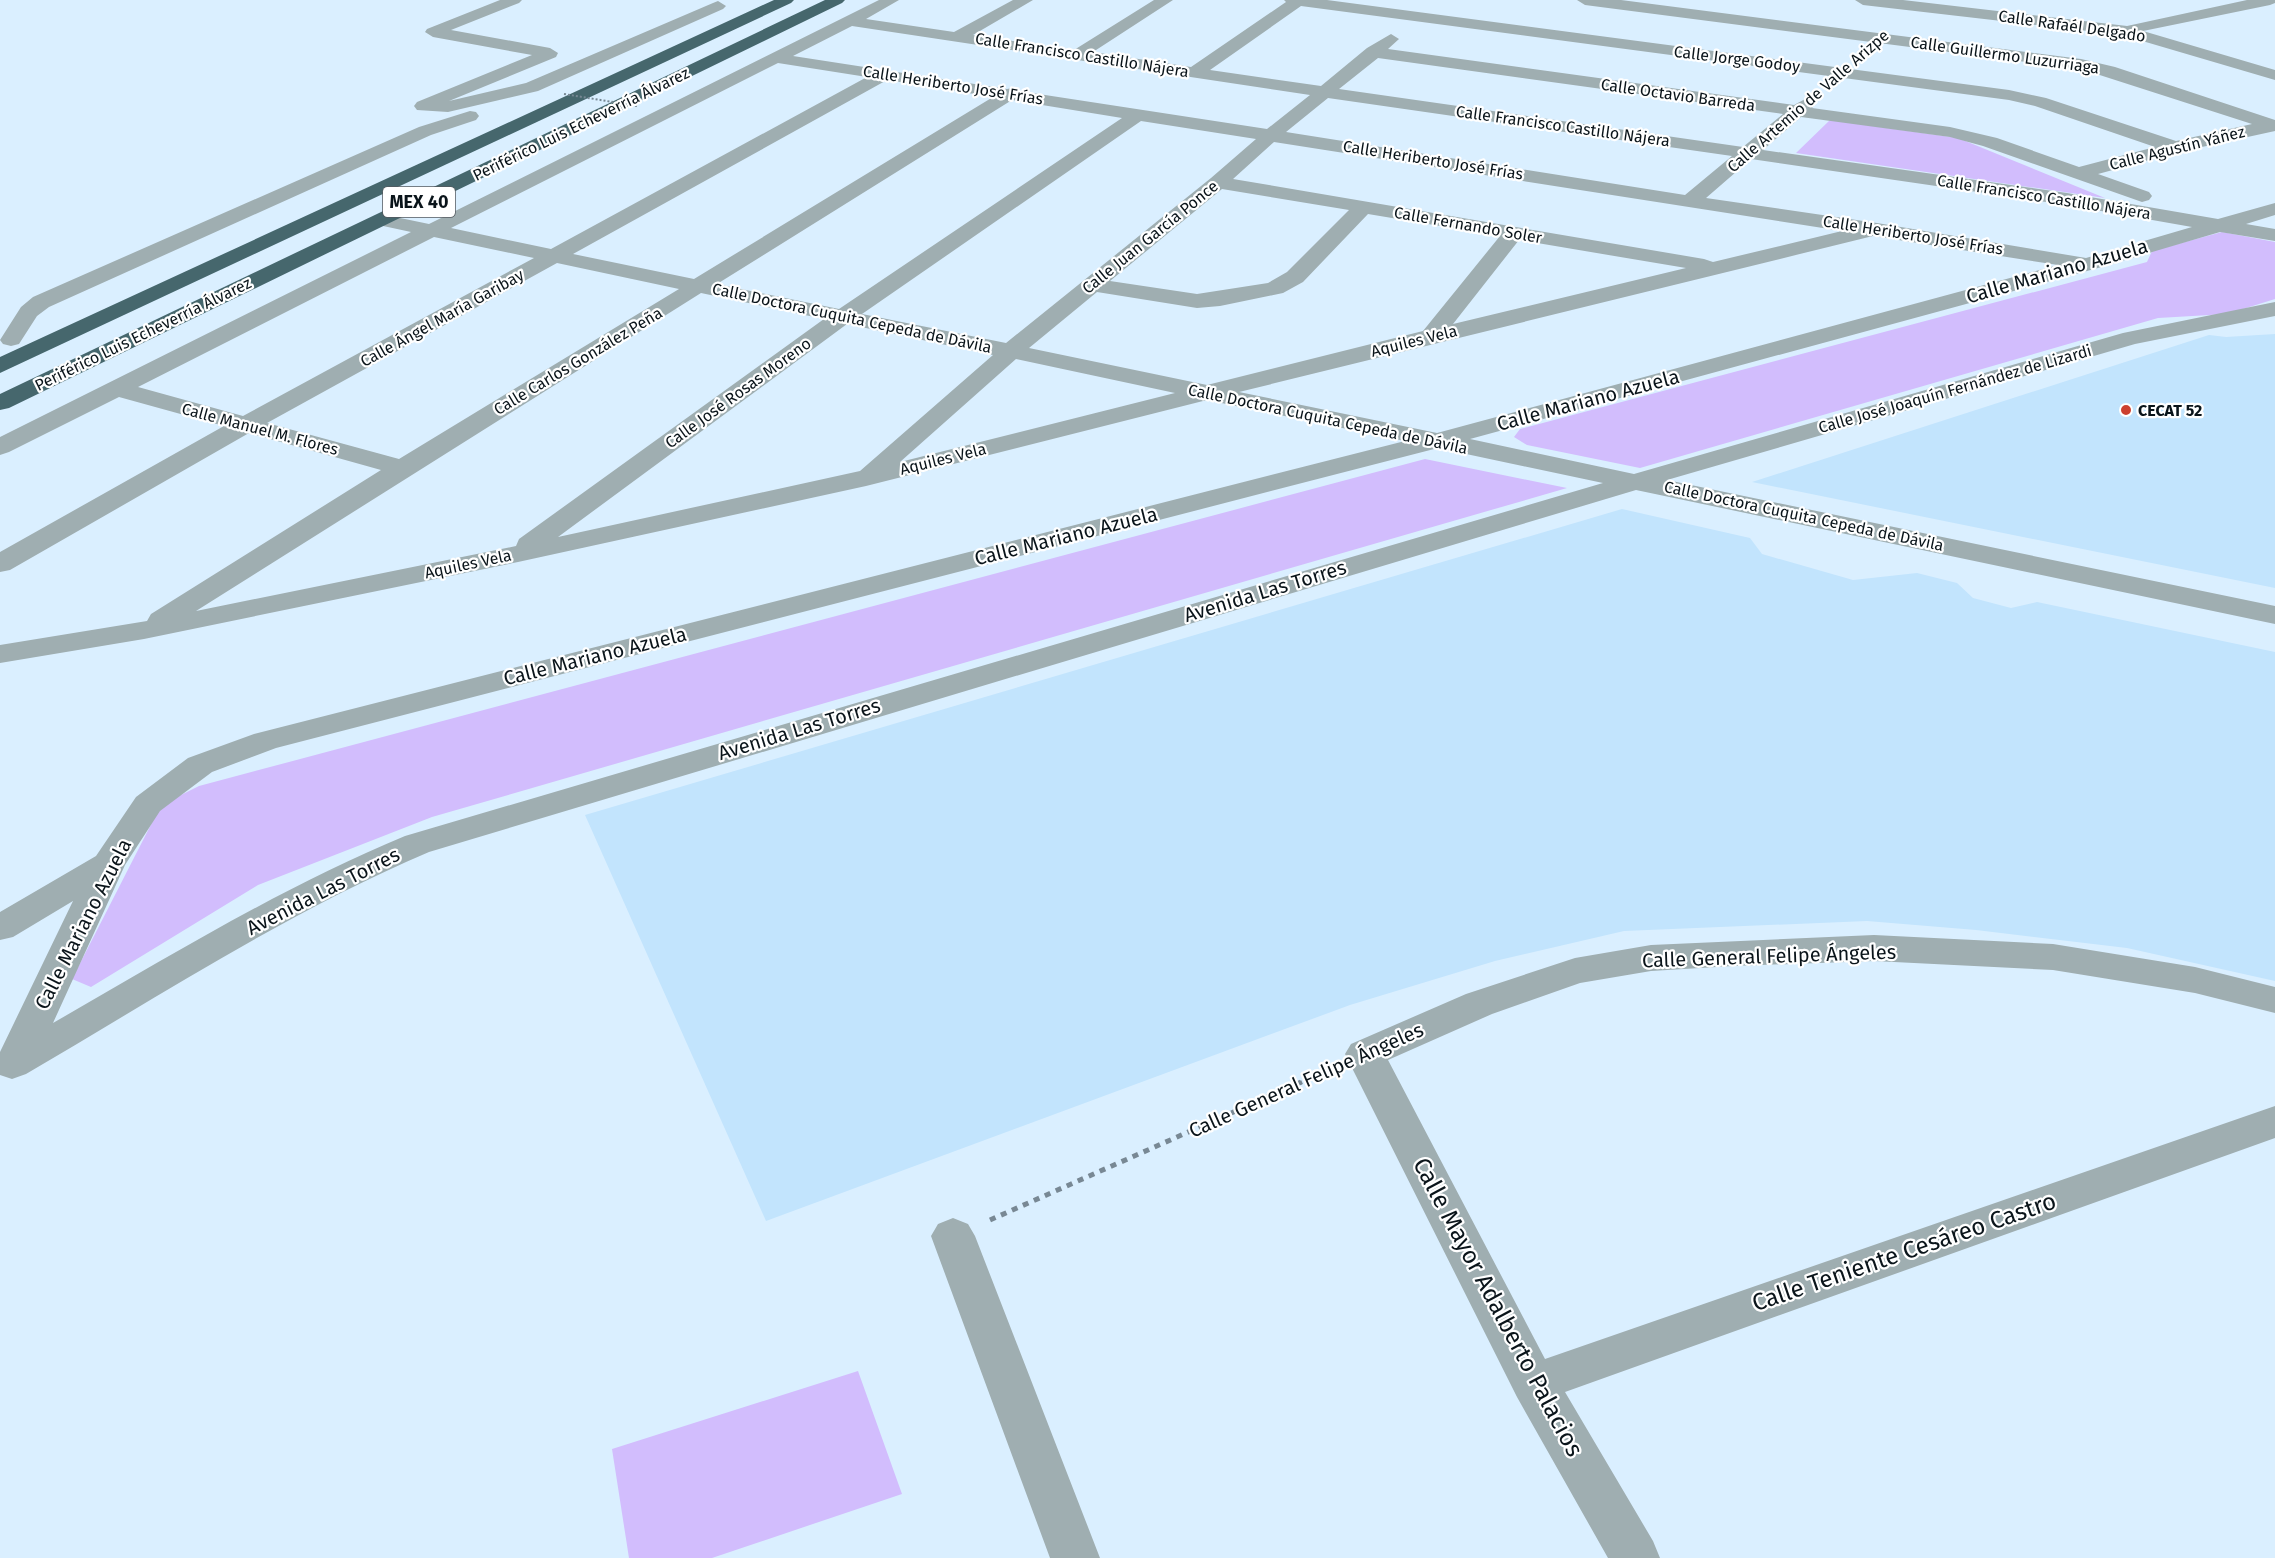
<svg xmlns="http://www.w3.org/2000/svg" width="2275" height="1558" font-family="'Fira Sans',sans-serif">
<rect width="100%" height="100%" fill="#daefff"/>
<path fill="#c2e4fd" d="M2275,334V588L1752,482L2209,335L2226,337Z
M1622,509L1750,538L1762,554L1853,580L1917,573L1957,583L1973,598L2011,608L2037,602L2275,652V981L2127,948L1976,930L1867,921L1624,931L1495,961L1350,1005L766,1221L585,815Z"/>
<path fill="#d2bdfd" d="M1830,120L1958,138L2105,198L1796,153Z
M2222,232L2275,242V299L2227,314L2158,318L1640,468L1527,445L1514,437L1520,429L2147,262L2152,251Z
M1425,459L1567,488L432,817L258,885L91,987L72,979L161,805L199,786Z
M858,1371L902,1494L712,1558H629L612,1449Z"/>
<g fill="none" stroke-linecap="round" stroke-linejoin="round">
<path stroke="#788894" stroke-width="4" stroke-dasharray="4.5 4.5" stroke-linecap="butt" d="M1298,1084L1329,1070"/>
<path stroke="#788894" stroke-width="5" stroke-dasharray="6 6" stroke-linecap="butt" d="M990,1220L1301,1082"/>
<path fill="#9faeb1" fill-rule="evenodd" d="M500,0H522L519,3L451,30L550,48L558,53L556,57L449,101L526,83L713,3L718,1L726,6L723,9L538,91L448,112L417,110L414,106L417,102L532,55L433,37L425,32L427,29Z
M879,0H899L866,19L954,32L1013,0H1033L973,35L1074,50L1154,0H1173L1093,52L1191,67L1286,2L1284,0H1327L2009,90L2046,98L2176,141L2252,124L2081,69L1585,5L1577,0H1621L2081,59L2115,67L2275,120V131L2179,152L2098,174L2149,192L2152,196L2149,200L2142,202L1983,146L1950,137L1801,117L1763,150L2067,193L2218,219L2275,203V215L2246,224L2275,229V241L2220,232L2098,268L1470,439L1634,474L2123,333L2275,302V316L2135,344L1667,480L2275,606V624L1636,490L429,852C288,912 158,997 26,1074L12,1079L0,1075V1052L73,901L13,937L0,940V912L96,856L136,797L188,758L254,734L1405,441L1207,400L866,486L518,562L144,639L0,663V645L147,621L151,614L381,470L249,433L10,570L0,572V552L224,426L119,397L9,452L0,455V437L411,232L374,224L371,220L374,216L381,214L429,224ZM1301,6L2009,100L2035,106L2155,147L2079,167L1997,138L1950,127L1812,108L1816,103L1813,99L1807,98L1794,105L1388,49L1399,39L1391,34L1367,48L1321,86L1210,70ZM852,26L1310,95L1267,129L1019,91L1012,88L1007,89L793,56ZM1378,58L1783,114L1743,147L1339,89ZM778,63L867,77L551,249L451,228ZM887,80L993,97L694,279L573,254ZM1328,98L1732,156L1685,195L1286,132ZM1012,100L1122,118L839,309L717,284ZM1141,121L1256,139L1211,178L1006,343L862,314ZM1274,142L1842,231L1713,262L1704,259L1233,179ZM1751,159L2067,205L2192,227L2086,258L1877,223L1706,198ZM1222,189L1349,210L1287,272L1268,283L1197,294L1110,281ZM1368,214L1500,236L1423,331L1207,385L1029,348L1097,292L1197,308L1220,306L1283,293L1303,282ZM1873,236L2058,265L1437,433L1239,392ZM434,237L534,258L243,416L138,387ZM1519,240L1686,268L1453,324ZM557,263L679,289L399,459L267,423ZM701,293L824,319L519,539L516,546L196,611ZM847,324L993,355L860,471L558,537ZM1016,359L1175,393L900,462ZM1438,448L1603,483L405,836C282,887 168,957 53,1023L125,865L160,811L212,772L276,748Z
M1855,0H1903L2127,26L2247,0H2275V3L2270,5L2143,31L2275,70V80L2122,35L1863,5Z
M470,111L476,112L479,116L476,120L431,135L49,307L37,316L19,344L11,346L3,344L0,340L21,307L33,297L419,127Z
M1874,935L2053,944L2195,967L2275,987V1013L2195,993L2053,970L1874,961L1733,966L1651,971L1580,983L1492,1014L1388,1060L1545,1359L2275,1106V1138L1565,1392L1653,1541L1660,1558H1608L1517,1397L1345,1054L1351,1044L1466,994L1575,958L1651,945Z
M953,1218L968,1224L975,1236L1100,1558H1050L931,1236L938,1224Z"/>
<path fill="#46676d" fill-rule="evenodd" d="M774,0H794L791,3L0,373V357Z
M825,0H845L842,3L9,408L0,410V394Z"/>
<path stroke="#788894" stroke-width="2" stroke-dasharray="2 2" stroke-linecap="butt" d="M564,94L637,106"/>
</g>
<circle fill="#cc402f" stroke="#fff" stroke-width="2" cx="2126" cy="410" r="6"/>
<g text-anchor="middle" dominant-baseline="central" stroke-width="4.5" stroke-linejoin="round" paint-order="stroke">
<g font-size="16" fill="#0a141a" stroke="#fff">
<text transform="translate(2072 26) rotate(8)">Calle Rafaél Delgado</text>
<text transform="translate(1082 55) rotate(9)">Calle Francisco Castillo Nájera</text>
<text transform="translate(2005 55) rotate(8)">Calle Guillermo Luzurriaga</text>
<text transform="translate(1737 59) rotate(7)">Calle Jorge Godoy</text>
<text transform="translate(953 85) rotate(9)">Calle Heriberto José Frías</text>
<text transform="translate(1678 95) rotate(8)">Calle Octavio Barreda</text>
<text transform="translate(1808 101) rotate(-41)">Calle Artemio de Valle Arizpe</text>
<text transform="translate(581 124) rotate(-26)">Periférico Luis Echeverría Álvarez</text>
<text transform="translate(1563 126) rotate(8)">Calle Francisco Castillo Nájera</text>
<text transform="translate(2177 148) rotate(-14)">Calle Agustín Yáñez</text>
<text transform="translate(1433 160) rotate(9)">Calle Heriberto José Frías</text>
<text transform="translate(2044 197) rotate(9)">Calle Francisco Castillo Nájera</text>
<text transform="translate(1468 225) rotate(10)">Calle Fernando Soler</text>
<text transform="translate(1913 235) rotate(9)">Calle Heriberto José Frías</text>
<text transform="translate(1150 237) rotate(-39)">Calle Juan García Ponce</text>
<text transform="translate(442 318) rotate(-29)">Calle Ángel María Garibay</text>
<text transform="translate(852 318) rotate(12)">Calle Doctora Cuquita Cepeda de Dávila</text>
<text transform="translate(143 334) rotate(-26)">Periférico Luis Echeverría Álvarez</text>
<text transform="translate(1414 341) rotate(-14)">Aquiles Vela</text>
<text transform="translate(578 361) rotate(-31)">Calle Carlos González Peña</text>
<text transform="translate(1955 389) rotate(-16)">Calle José Joaquín Fernández de Lizardi</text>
<text transform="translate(738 393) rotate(-36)">Calle José Rosas Moreno</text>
<text transform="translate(1328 419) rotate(12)">Calle Doctora Cuquita Cepeda de Dávila</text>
<text transform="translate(260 429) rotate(15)">Calle Manuel M. Flores</text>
<text transform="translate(943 459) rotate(-14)">Aquiles Vela</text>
<text transform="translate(1804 516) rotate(12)">Calle Doctora Cuquita Cepeda de Dávila</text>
<text transform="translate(468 564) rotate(-12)">Aquiles Vela</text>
</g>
<g font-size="16" font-weight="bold" fill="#0a141a" stroke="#fff" text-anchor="start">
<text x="2138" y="410">CECAT 52</text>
</g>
<rect fill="#fff" stroke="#545a5f" stroke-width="1.5" x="383" y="187" width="72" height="30" rx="4.5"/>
<g font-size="18" font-weight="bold" fill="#0a141a">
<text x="419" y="202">MEX 40</text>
</g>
<g font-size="20" fill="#0a141a" stroke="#fff">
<text transform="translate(2057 271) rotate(-16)">Calle Mariano Azuela</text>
<text transform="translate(1588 400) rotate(-15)">Calle Mariano Azuela</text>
<text transform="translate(1066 536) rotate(-14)">Calle Mariano Azuela</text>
<text transform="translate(1265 591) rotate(-17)">Avenida Las Torres</text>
<text transform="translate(595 656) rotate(-14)">Calle Mariano Azuela</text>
<text transform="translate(799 729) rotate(-17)">Avenida Las Torres</text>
<text transform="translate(323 891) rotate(-27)">Avenida Las Torres</text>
<text transform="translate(83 924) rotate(-63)">Calle Mariano Azuela</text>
<text transform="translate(1769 956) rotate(-2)">Calle General Felipe Ángeles</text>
<text transform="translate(1306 1080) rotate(-24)">Calle General Felipe Ángeles</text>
</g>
<g font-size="24" fill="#0a141a" stroke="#fff">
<text transform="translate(1904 1252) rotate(-19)">Calle Teniente Cesáreo Castro</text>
<text transform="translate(1498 1307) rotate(62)">Calle Mayor Adalberto Palacios</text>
</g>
</g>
</svg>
